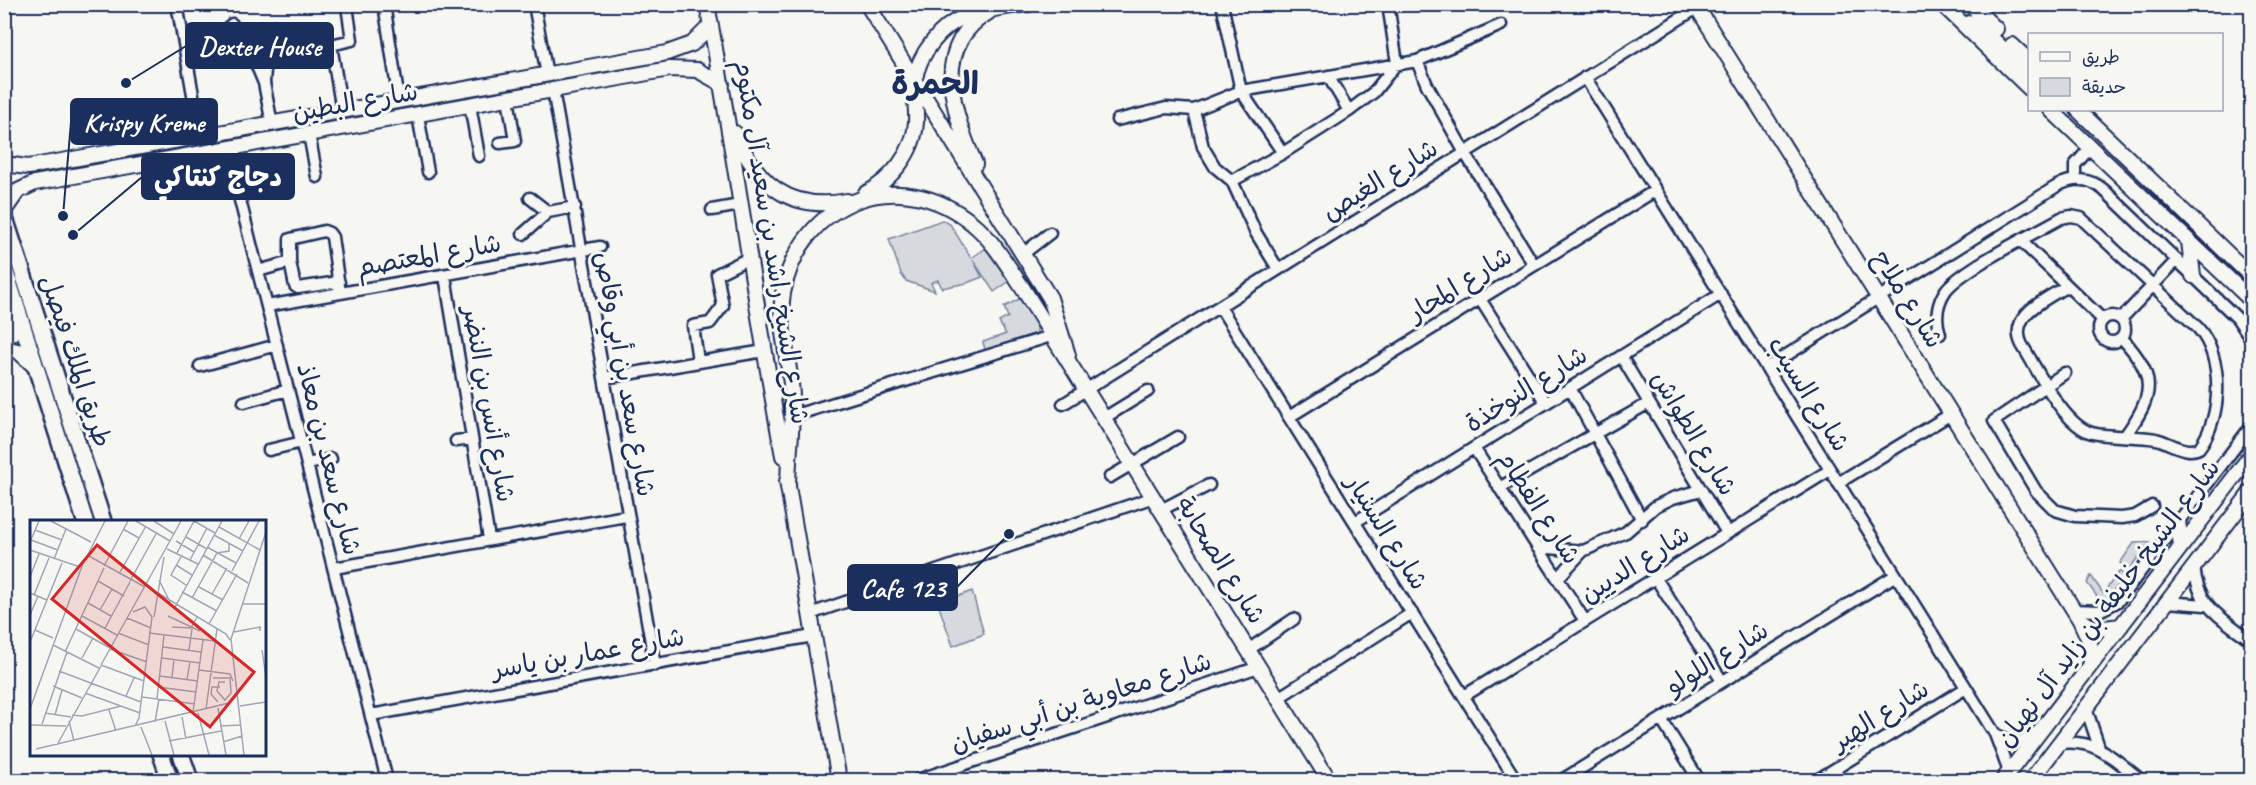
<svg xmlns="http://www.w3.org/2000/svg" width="2256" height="785" font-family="Caveat,'Playpen Sans Arabic',sans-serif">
<rect width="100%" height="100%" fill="#f6f6f2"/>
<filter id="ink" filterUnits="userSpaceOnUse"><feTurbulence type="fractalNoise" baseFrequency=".0167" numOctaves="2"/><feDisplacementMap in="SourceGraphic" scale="12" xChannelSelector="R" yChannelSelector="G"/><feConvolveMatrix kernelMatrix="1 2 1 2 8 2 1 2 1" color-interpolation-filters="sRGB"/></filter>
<g filter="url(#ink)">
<path fill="#d6d9dd" stroke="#78849e" stroke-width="1.5" d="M942,220L950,224L971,258L989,246L1011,280L994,292L973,260L982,277L967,283L942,288L938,280L931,283L935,291L906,281L901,274L889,239Z
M1021,298L1037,320V333L985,350L983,342L1006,334L999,322L1008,317L1004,307Z
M2150,542L2129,569L2120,563L2134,543Z
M2120,571L2126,577L2102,603L2087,583L2091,576L2103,593Z
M972,591L984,634L953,646L938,604Z"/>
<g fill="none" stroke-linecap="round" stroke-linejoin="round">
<g stroke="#1b2f5e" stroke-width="15">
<path id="street" d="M177,4L195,106L203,119L219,133
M384,4L399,101
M534,4L547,75
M1222,4L1241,91L1283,153
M184,44L213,40
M236,45L232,24L213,40L236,45L254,59L266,56
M254,59L264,83L266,56L276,42L274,26
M1417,61L1427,85L1465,153L1534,265
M1328,76L1349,111
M1585,77L1995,734L2009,772
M264,83L272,124
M553,90L655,665
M470,105L479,156
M1194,110L1203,147L1215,167L1232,181L1256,233L1278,269
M342,111L331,45L352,40L347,6
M418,115L428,172
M1117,120L1166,108L1194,110L1241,91L1417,61L1501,25
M309,134L317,177
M178,140L188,126L195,106
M500,143L515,141L508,98
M227,149L387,780
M2075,179V165L2090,148
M1232,181L1283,153L1349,111L1374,92L1397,63L1388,4
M712,210L740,205
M548,212L575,207
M523,234L548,212L530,198
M2021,241L2103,320
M1024,253L1050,233
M258,271L290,262
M445,276L489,539
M339,282L298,288L295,286L290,262V239L324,231L329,233L332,237L340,293
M1480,299L1546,403
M267,306L600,247
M1220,307L1516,780
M2099 329a13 13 0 1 1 26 0a13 13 0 1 1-26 0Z
M2121,319L2177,260
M1940,334C1935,319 1937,303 1946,290C1962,269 2035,233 2061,218L2071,216L2081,218L2198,328C2224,357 2223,417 2199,448C2187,455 2169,442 2156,439C2135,435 2113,438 2092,433C2063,425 2038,370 2022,345C2007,315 2047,299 2067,286
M2122,338C2157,377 2155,394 2125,436
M1621,356L1727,533
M698,361L693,326L710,323L723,306L717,274L749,258
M200,366L277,345
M1766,368L2057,186C2073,177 2090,178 2104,190L2237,318L2252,340
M2065,373L1994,421L2036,491L2055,510L2075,516L2122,518L2135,516L2152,506
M604,378L764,351
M1570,388L1642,520
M244,402L288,390
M1063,404L1697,8
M792,416L1051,336
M1289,417L1656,190
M1104,418L1148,391
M456,441L472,439
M1474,448L1585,621
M269,450L302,442
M307,464L331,459
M1110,477L1178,437
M1838,483L1951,414
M1499,488L1649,403
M1161,510L1209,485
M1355,522L1721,294
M1537,547L1583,551
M2194,567C2198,608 2222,618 2252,641
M334,568L626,516
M1655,577L1722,681
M1558,578L1583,551L1626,532L1656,506L1673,498L1701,490
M2167,602L2205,605
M2073,610L2099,611L2118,601L2252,425
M810,614L1154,497
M1248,650L1294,619
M1464,696L1830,470
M1278,698L1412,613
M2086,708L2099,747
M371,715L813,636
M1661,719L1699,780
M1996,735L2014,742L2035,738
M2060,743C2097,739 2114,759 2141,780
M917,780L1259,667
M1562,780L1896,575
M1817,780L1966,688"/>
</g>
<g stroke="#1b2f5e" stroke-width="18">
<path id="secondary" d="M707,4C735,155 755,306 783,456
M867,4L1050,298L1068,355
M1695,4L2080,620L2090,642L2091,665
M1942,4L2030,89
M1970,4L1996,29
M1964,25L1972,22L1978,25L2030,75
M2012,45L2030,62
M2051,110L2252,301
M2078,110L2252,277
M735,133C757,184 789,212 847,201
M4,164L28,167L667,53L692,44L711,25
M975,164C954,114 929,47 989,12
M865,194C891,180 914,153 916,122C917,108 913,94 915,80C918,55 941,26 964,17C984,9 1007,7 1028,4
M4,211L18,191L35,183L670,69L697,70L722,84
M2189,241L2193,276
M4,341L15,330L18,312
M4,348L18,351L33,365
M787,481L839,780
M788,488C788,457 793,427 792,397C791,362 777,328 783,293C800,200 899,163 972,223C993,240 1007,265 1022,287L1329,780
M2178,520L2181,547
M2080,620L2096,629L2121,626
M2003,780L2252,454
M2031,780L2252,491"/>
</g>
<g stroke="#1b2f5e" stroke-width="20">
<path id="primary" d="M4,215L103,521
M4,267L85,521
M161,754L170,780
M181,754L190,780"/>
</g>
<use href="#street" stroke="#f6f6f2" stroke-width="10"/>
<use href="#secondary" stroke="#f6f6f2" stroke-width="14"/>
<use href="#primary" stroke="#f6f6f2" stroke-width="15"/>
</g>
</g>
<g text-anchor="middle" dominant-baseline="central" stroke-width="6" stroke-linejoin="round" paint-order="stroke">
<g font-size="26" fill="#1b2f5e" stroke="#f6f6f2">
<text transform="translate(355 102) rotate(-10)">شارع البطين</text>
<text transform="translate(1380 180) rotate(-32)">شارع الغيص</text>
<text transform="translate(772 242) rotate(81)">شارع الشيخ راشد بن سعيد آل مكتوم</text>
<text transform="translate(429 255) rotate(-10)">شارع المعتصم</text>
<text transform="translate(1460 284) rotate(-32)">شارع المحار</text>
<text transform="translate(1908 299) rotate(58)">شارع ملاح</text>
<text transform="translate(76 361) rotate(72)">طريق الملك فيصل</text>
<text transform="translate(625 374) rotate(80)">شارع سعد بن أبي وقاص</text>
<text transform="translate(1526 389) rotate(-32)">شارع النوخذة</text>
<text transform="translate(1809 394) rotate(58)">شارع السيب</text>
<text transform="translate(489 404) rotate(80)">شارع أنس بن النضر</text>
<text transform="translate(1694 433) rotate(59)">شارع الطواش</text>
<text transform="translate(329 459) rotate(76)">شارع سعد بن معاذ</text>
<text transform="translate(1539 507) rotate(57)">شارع الفطام</text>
<text transform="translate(1387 532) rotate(58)">شارع السنيار</text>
<text transform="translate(1221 560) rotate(58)">شارع الصحابة</text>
<text transform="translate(1635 564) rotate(-32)">شارع الديين</text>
<text transform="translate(2108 603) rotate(-53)">شارع الشيخ خليفة بن زايد آل نهيان</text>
<text transform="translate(588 653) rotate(-10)">شارع عمار بن ياسر</text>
<text transform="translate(1717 658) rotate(-32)">شارع اللولو</text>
<text transform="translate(1081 702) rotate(-18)">شارع معاوية بن أبي سفيان</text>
<text transform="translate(1880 715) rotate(-32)">شارع الهير</text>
</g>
<g font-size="32" font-weight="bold" fill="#1b2f5e" stroke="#f6f6f2">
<text x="935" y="83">الحمرة</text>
</g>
</g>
<g transform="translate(30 520)">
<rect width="236" height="236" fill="#f6f6f2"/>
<path fill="none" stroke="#9ea6b7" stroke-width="1.5" d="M21,1L61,22M106,1L140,21M124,1L144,14M164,1L185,13M189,7L230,30M93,9L109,18M5,10L32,20M184,15L213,31M156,17L177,29M209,19L219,1M1,20L28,30M146,21L164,32M0,22L9,1M177,27L206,43M137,29L168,44M0,30L50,47M147,33L164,1M57,35L115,67M152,35L141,55L156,65M173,35L218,63M24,39L36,9M160,40L177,8M146,45L162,55M74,46L98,1M202,51L229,1M89,54L116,6M0,57L9,34M129,60L140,82M68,61L94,76M100,61L127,12M169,67L193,80M152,72L187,91M0,73L17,80M128,73L196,114L200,120M182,74L197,48M4,75L19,38M162,78L187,33L199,31V23M58,83L81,96M213,84H236M145,87L192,1M70,90L82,69M103,92L115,87L122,97L109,198L105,206M0,95L8,76M52,96L87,115M138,96L170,111M124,97L134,37M97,98L121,108M179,104L207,54M142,107L161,108L167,97M75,108L100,62M46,109L80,128M5,110L23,118M204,112L230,107V111M88,113L119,125M119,113L185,121M0,122L32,43M23,125L69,148M133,127L171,132M80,129L117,142M159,130L162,109M232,130L236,157M35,132L74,48M52,138L63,118M132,138L170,143M71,145L151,1M71,145L114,161M169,150L200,154L203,161M29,151L111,182M129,156L168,161M142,158L144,139M183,158H200L201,173L195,180L187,171L189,162H195M157,160L160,141M23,166L52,178M128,167L166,172M55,173L110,193M96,176L104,158M112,177L165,184M127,179L134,115M188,182L181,174L182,167H190M210,186L236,182M188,188L196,235M0,189L52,46L75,1M176,189L187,109M79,190L86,211M163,192L173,120M15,193L41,197M168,193L179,235M25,195L32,170M42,195L52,196L91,186M152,197L156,219M39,201L44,221M135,201L144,235M125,202L129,179M12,204L37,132M0,205L36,206M190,206L211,205M111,207L122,235M139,221L191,211M193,222L212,216M27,225L71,146M6,229L199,183L206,176M214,235L201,119L236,12"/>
<path fill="#d62828" fill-opacity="0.15" stroke="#d62828" stroke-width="3" d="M67,25L224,152L180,207L22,79Z"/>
<rect width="236" height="236" fill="none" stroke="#1b2f5e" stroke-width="3"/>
</g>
<path fill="none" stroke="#1b2f5e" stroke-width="2" d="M126 83L186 46M63 216L71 122M73 235L142 177M1009 534L957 587"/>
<g fill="#1b2f5e" stroke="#f6f6f2" stroke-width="2">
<circle cx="126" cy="83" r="6"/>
<circle cx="63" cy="216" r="6"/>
<circle cx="73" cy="235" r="6"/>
<circle cx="1009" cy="534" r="6"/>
</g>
<g fill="#1b2f5e" stroke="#1b2f5e" stroke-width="2">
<rect x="186" y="23" width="147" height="45" rx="6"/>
<rect x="71" y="99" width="146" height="45" rx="6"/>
<rect x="142" y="154" width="152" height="45" rx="6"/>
<rect x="848" y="565" width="109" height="45" rx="6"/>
</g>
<g font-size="27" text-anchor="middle" font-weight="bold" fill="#fff">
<text x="260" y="55">Dexter House</text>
<text x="144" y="131">Krispy Kreme</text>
<text x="218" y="186">دجاج كنتاكي</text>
<text x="903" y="597">Cafe 123</text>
</g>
<rect width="2256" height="785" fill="none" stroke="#f6f6f2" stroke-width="24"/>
<rect x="12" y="12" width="2232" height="761" fill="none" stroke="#1b2f5e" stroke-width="2" filter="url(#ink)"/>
<rect x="2028" y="33" width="195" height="78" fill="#f6f6f2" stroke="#9ea6b7" stroke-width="1.5"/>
<rect x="2040" y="52" width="30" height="9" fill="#f6f6f2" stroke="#9ea6b7" stroke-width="1.5"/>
<text x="2082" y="63" font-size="18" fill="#1b2f5e">طريق</text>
<rect x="2040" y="78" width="30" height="18" fill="#d6d9dd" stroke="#9ea6b7" stroke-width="1.5"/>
<text x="2082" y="93" font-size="18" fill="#1b2f5e">حديقة</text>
</svg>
